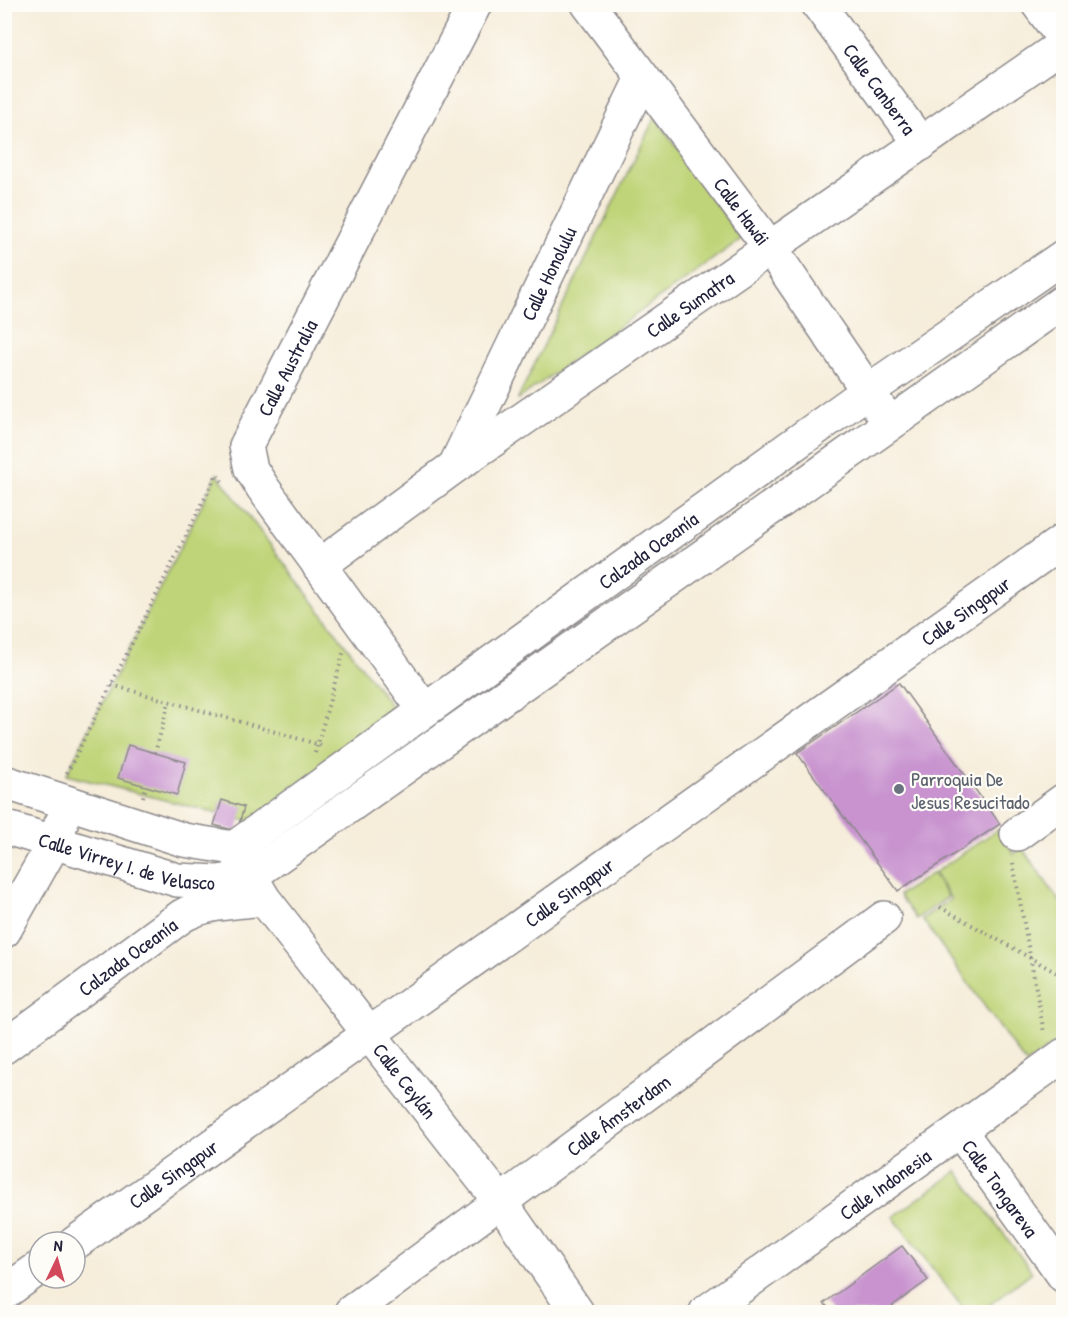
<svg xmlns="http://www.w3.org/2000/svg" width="1068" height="1317" font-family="'Patrick Hand',sans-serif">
<rect width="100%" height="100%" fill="#fdfcf7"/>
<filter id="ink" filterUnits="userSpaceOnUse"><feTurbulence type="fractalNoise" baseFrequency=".0167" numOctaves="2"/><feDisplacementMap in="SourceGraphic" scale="12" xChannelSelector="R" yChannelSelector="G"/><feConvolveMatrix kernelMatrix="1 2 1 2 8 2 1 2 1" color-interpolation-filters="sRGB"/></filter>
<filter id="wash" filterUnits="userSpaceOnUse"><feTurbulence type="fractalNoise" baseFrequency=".008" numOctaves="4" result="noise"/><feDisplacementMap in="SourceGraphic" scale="24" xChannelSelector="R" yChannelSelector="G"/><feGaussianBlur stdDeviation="1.35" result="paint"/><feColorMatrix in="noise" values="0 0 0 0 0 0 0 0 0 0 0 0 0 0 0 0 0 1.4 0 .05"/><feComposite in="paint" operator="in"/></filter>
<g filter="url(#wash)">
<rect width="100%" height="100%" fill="#f6edda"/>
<path fill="#bfd478" stroke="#707b5a" stroke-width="1.5" d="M655,117L741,239L517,400Z
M217,474L399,716L255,823L66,775Z
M997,830L1014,854L1022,848L1063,906V1038L1026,1064L922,919L951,899L934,873Z
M933,873L948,897L916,919L899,895Z
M957,1171L1032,1272L980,1312H966L893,1217Z"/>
<g id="blocks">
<path fill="#c893cf" d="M899,683L1000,824L898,891L797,753Z
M128,745L186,762L177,795L118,778Z
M222,800L244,807L237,831L214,825Z
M902,1246L928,1280L884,1312H832L824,1303Z"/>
</g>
</g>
<g filter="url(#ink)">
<use href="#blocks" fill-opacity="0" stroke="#8c888a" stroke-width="1.5"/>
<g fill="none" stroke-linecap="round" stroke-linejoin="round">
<g stroke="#8c888a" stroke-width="36">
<g id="minor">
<path id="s1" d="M588,4L771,249L880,409"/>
<path id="s2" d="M818,4L921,144"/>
<path d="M1038,4L1064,39"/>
<path id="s3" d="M455,466L642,78"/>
<path id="s4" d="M319,566L454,467L1064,44"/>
<path id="s5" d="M424,709L263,488L251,469L246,446L475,4"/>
<path d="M4,782L184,840L234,848"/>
<path id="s6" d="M4,827L177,880L218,882L249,877L1064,301"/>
<path d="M1017,834L1064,800"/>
<path id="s7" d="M234,848L868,391L1064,256"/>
<path id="s8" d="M239,857L264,899L502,1204L577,1312"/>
<path d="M4,931L54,843L61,824"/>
<path id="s9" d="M4,1047L182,916C205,903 228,903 254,900"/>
<path id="s10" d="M960,1131L1064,1276"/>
<path id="s11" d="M75,1243L1064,540"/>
<path d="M4,1293L39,1268"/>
<path id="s12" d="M351,1312L884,918"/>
<path id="s13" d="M706,1312L1064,1055"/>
</g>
</g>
<path stroke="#8c888a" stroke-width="4" stroke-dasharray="1.5 4.5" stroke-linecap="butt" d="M112,685L324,746
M155,753L169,702
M315,753L344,650
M67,773L217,474L222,481
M143,797L146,786
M1013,863L1044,1033
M940,907L1064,977"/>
<use href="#minor" stroke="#fff" stroke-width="33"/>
</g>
</g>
<circle fill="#6b7280" stroke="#fdfcf7" stroke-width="2" cx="899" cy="789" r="6"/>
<g text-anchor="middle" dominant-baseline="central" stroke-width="4.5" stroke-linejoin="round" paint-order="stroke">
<g font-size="20" fill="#22223b" stroke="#fdfcf7">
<text stroke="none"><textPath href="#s2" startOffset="105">Calle Canberra</textPath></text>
<text stroke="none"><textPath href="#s1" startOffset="258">Calle Hawái</textPath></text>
<text stroke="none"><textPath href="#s3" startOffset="214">Calle Honolulu</textPath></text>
<text stroke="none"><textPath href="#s4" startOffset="454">Calle Sumatra</textPath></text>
<text stroke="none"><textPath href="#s5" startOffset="408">Calle Australia</textPath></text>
<text stroke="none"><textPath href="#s7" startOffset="510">Calzada Oceanía</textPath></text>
<text stroke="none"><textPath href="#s11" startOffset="1092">Calle Singapur</textPath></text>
<text stroke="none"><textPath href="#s6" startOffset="128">Calle Virrey I. de Velasco</textPath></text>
<text stroke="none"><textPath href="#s11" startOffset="606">Calle Singapur</textPath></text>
<text stroke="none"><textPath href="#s9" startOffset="153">Calzada Oceanía</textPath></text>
<text stroke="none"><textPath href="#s8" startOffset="279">Calle Ceylán</textPath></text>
<text stroke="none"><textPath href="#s12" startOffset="332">Calle Ámsterdam</textPath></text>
<text stroke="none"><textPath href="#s11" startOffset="120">Calle Singapur</textPath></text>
<text stroke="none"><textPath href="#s13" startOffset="220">Calle Indonesia</textPath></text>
<text stroke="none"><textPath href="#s10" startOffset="70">Calle Tongareva</textPath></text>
</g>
<g font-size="20" fill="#5b616d" stroke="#fdfcf7" text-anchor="start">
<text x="911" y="778">Parroquia De<tspan x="911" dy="23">Jesus Resucitado</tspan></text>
</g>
</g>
<rect width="1068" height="1317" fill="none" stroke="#fdfcf7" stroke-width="24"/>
<g transform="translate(57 1260) rotate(5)"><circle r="28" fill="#fdfcf7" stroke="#a5a5ac" stroke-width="1.5"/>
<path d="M0-4.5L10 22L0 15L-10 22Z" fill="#d1495b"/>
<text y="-9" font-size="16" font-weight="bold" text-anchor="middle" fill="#22223b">N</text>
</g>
</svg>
